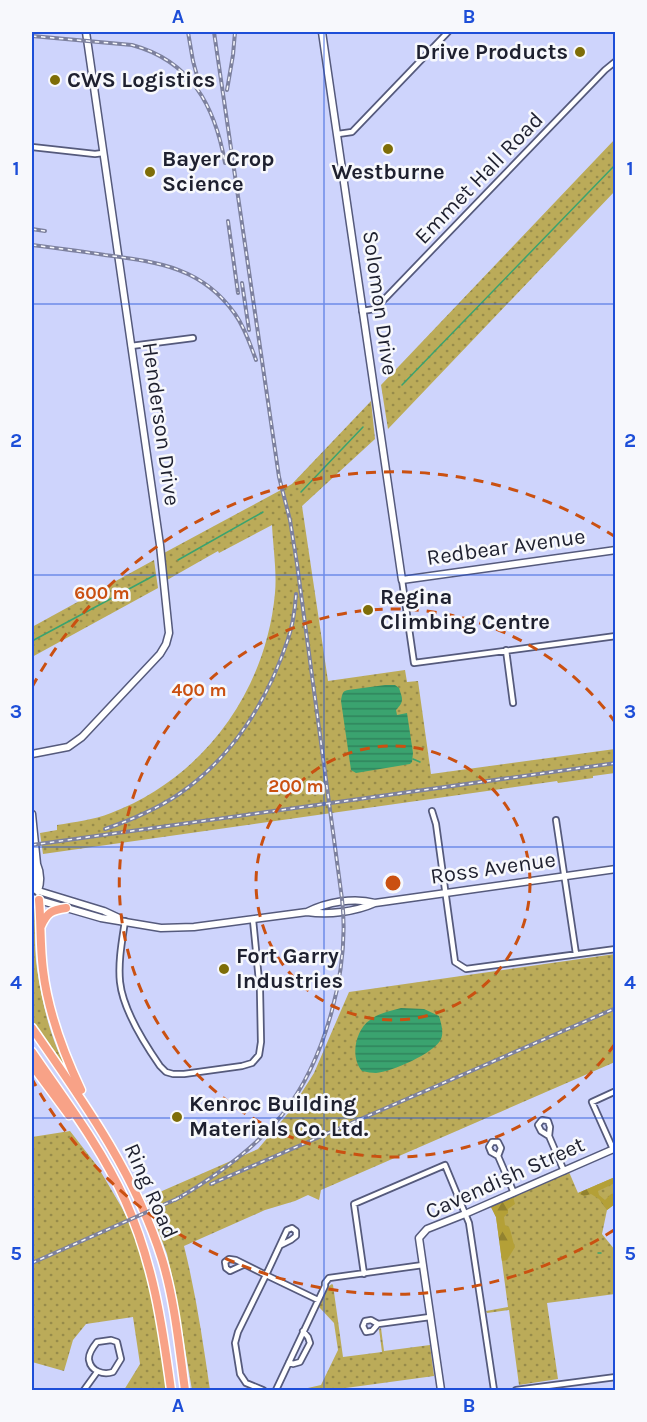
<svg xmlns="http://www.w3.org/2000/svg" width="647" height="1422" font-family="Karla,sans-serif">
<defs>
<pattern id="grass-dots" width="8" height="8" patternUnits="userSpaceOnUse" patternTransform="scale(1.5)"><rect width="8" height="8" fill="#bbab59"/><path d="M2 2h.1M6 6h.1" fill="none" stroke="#978b4a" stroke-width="1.8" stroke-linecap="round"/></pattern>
<pattern id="forest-firs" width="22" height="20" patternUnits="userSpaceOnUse" patternTransform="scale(1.5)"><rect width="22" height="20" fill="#b4a037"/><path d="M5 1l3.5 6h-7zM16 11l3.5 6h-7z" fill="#92822f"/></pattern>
<pattern id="water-rules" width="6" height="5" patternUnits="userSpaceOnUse" patternTransform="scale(1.5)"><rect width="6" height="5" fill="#3aa36f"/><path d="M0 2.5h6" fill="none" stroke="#30845c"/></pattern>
</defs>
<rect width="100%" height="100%" fill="#ced4fc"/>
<path fill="url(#grass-dots)" d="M615,139V191L388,429L381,385Z
M371,401L375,439L302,506L328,681L405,670L407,682L418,681L431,774L615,749V773L593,776V778L558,783L557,781L43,854L40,833L57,830V825C75,822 93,820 111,813C203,778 266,692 275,593C277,572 273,546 272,525L219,553L218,551L167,580L164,553L292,484Z
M154,560L158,588L32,657V627Z
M32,903L35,904C35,925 34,948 37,969C42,1000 49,1035 64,1063L61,1064L32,1022Z
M615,954V1062L321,1190L319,1200L308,1195L295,1201L265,1210L184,1246C196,1294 203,1342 210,1390H192L175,1290L167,1254L146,1198L258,1149L290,1111L314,1073L349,992Z
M70,1131L98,1167L122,1208L138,1241L156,1315L166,1390H124L140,1364L133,1317L86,1324L73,1340L64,1371L32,1362V1137Z
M569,1172L578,1193L615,1177V1204L607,1210L602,1234L615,1250V1294L547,1303L558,1379L519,1385L509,1310L487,1313L486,1311L508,1307L496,1217L491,1207Z
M332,1284L333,1285L343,1357L382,1352L379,1329L381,1328L384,1351L430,1345L434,1376L331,1390H299L321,1385L338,1350L334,1323L319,1307L329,1286Z"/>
<path fill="url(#forest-firs)" d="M615,1177V1183L598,1191L599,1195L605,1200L611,1194L615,1193V1204L607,1210L599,1199L591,1194L584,1196L578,1193Z
M513,1197L515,1204L508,1209V1213L504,1217L505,1225L509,1227C512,1234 512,1240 515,1247L507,1260L502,1261L496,1217L491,1207Z"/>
<path fill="url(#water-rules)" d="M385,685H395L399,688C403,700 404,701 396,710L397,715L407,713L413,753L412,762L410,764L356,773L351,770L341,701C342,695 342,691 348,690Z
M401,1008L424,1009L439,1016C441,1023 444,1032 441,1039C435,1053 391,1072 376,1073C372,1073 367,1072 362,1071C350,1058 355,1030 370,1020C379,1013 390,1011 401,1008Z"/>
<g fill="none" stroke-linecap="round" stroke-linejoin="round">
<path stroke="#3aa36f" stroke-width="1.5" d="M402,385L616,164
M301,492L363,427
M178,560L263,512
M32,641L155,575
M413,759L420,762
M598,1253H601"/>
<g stroke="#555a7c" stroke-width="8">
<path id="street" d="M338,134L352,132L448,32
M32,147L95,154L103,153
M362,311L375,309L605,70L616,61
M131,346L193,338
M402,580L414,663L616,636
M506,650L513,703
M432,811L436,824L455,962L466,969L616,949
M556,820L576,954
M125,921C122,941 118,962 120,982C123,1010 144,1043 160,1066L166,1072L173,1074H184L242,1066L252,1063L259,1055L261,1042L260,991L253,920
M549,1136L550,1127L548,1121L542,1120L538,1125L541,1131L549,1136L564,1171
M613,1149L592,1102L616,1091
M498,1156L501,1148L498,1142H492L489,1147L491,1152L498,1156L514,1193
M243,1265L230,1271L226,1268L225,1262L229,1259L236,1260L266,1275L287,1230L292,1228L296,1231V1236L291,1240L281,1245
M364,1274L354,1204L445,1165L469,1223L494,1390
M378,1324L372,1331L366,1332L363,1326L365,1321L371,1320L378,1324L430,1317
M111,1340L117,1342L121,1359L113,1372C104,1375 91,1372 89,1360C88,1354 93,1347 97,1342Z
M289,1362L293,1364L300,1362L310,1343L308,1337L303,1331
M84,1390L97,1372
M263,1390L246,1383L240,1374L235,1343L238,1332L266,1275L318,1300
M276,1390L325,1286V1283L329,1278L423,1265
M516,1390L616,1377"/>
</g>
<g stroke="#555a7c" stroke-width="9">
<path id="secondary" d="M322,32L402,580L616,550
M32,754L68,747L82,737L160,654L166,644L169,633L160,545L86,32
M32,814L37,864C41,873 41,882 38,891
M37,865C34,875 35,883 38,892
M32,889L104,911L119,918
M32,898L101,918L161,928L194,927L307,912C329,915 355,912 375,903L616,869
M307,912C327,902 354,897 375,903
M441,1390L419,1238L427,1229L465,1214L616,1148"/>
</g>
<g stroke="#fff" stroke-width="11">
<path id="highway" d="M39,900C41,923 40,947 43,970C48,1013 63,1052 81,1090
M41,926C47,913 51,910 66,908
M32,1028C83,1101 135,1173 162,1259C175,1302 179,1347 185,1390
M32,1052C64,1099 101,1147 125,1200C153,1262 162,1323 171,1390
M32,1065L69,1115"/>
</g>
<use href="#street" stroke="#fff" stroke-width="4.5"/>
<use href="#secondary" stroke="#fff" stroke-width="6"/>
<use href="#highway" stroke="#f8a287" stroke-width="8"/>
<g stroke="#7d819e" stroke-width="4">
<path id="rail" d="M188,32L193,61L200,87
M32,36L132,45C191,61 215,106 225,163
M227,90L233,55L235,32
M228,221L238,293
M32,229L45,231
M32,245C56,248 80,251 105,255C157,262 202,267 235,314C245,328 250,344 256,360
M242,283L249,330
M105,829C131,820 157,809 179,794C233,757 268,700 288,639C293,625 295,609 296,594
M32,845L616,763
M211,1184L616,1008
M175,1200C215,1177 253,1150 282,1115C326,1060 350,968 342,899L297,564L290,520L279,477L214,32
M32,1263L181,1197"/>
</g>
<use href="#rail" stroke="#f7f8fc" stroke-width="1.5" stroke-dasharray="4.5" stroke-linecap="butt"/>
</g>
<path fill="none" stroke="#1d4ed8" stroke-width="1.5" stroke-opacity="0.55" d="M324,32V1390M32,304H616M32,575H616M32,847H616M32,1118H616"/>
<g fill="none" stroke="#ca5011" stroke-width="3" stroke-dasharray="10 8">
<circle cx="393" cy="883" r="137"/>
<path d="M615 1044A274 274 0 1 1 615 722"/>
<path d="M614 1230A411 411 0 0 1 32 1079M32 687A411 411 0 0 1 614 536"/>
</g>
<g fill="#7e6d08" stroke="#f7f8fc" stroke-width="2">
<circle cx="580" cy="52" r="6"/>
<circle cx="55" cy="80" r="6"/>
<circle cx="388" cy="149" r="6"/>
<circle cx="150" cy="172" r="6"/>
<circle cx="368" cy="610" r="6"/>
<circle cx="224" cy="969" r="6"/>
<circle cx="177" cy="1117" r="6"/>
</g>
<g text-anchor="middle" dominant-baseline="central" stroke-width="5" stroke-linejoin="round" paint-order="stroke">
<g font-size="22" font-weight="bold" fill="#1e202f" stroke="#f7f8fc" text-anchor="start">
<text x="568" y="52" text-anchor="end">Drive Products</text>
<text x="67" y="80">CWS Logistics</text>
<text x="162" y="159">Bayer Crop<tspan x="162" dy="25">Science</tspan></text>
<text x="388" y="172" text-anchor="middle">Westburne</text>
<text x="380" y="597">Regina<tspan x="380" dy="25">Climbing Centre</tspan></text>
<text x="236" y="956">Fort Garry<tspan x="236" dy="25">Industries</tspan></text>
<text x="189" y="1104">Kenroc Building<tspan x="189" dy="25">Materials Co. Ltd.</tspan></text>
</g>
<g font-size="22" fill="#1e202f" stroke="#f7f8fc">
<text transform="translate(479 178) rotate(-46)">Emmet Hall Road</text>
<text transform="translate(380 303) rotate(82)">Solomon Drive</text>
<text transform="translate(161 424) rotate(82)">Henderson Drive</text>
<text transform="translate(506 547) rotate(-8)">Redbear Avenue</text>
<text transform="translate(493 868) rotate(-8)">Ross Avenue</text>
<text transform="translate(505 1178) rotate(-24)">Cavendish Street</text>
<text transform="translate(151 1191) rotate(66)">Ring Road</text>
</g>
</g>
<circle cx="393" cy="883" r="9" fill="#ca5011" stroke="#f7f8fc" stroke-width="3"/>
<g font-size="18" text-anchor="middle" font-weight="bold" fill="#ca5011" stroke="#f7f8fc" stroke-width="5" stroke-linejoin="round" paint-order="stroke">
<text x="102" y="599">600 m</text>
<text x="199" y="696">400 m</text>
<text x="296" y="792">200 m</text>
</g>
<rect width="647" height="1422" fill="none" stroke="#f7f8fc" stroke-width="66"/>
<rect x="33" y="33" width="581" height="1356" fill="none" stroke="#1d4ed8" stroke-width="2"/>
<g font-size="20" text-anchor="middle" font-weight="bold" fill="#1d4ed8">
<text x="178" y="23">A</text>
<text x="469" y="23">B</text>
<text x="16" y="175">1</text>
<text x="630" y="175">1</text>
<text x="16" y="447">2</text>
<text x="630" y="447">2</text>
<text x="16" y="718">3</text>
<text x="630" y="718">3</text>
<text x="16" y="989">4</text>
<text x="630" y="989">4</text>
<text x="16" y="1260">5</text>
<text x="630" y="1260">5</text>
<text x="178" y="1412">A</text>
<text x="469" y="1412">B</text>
</g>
</svg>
